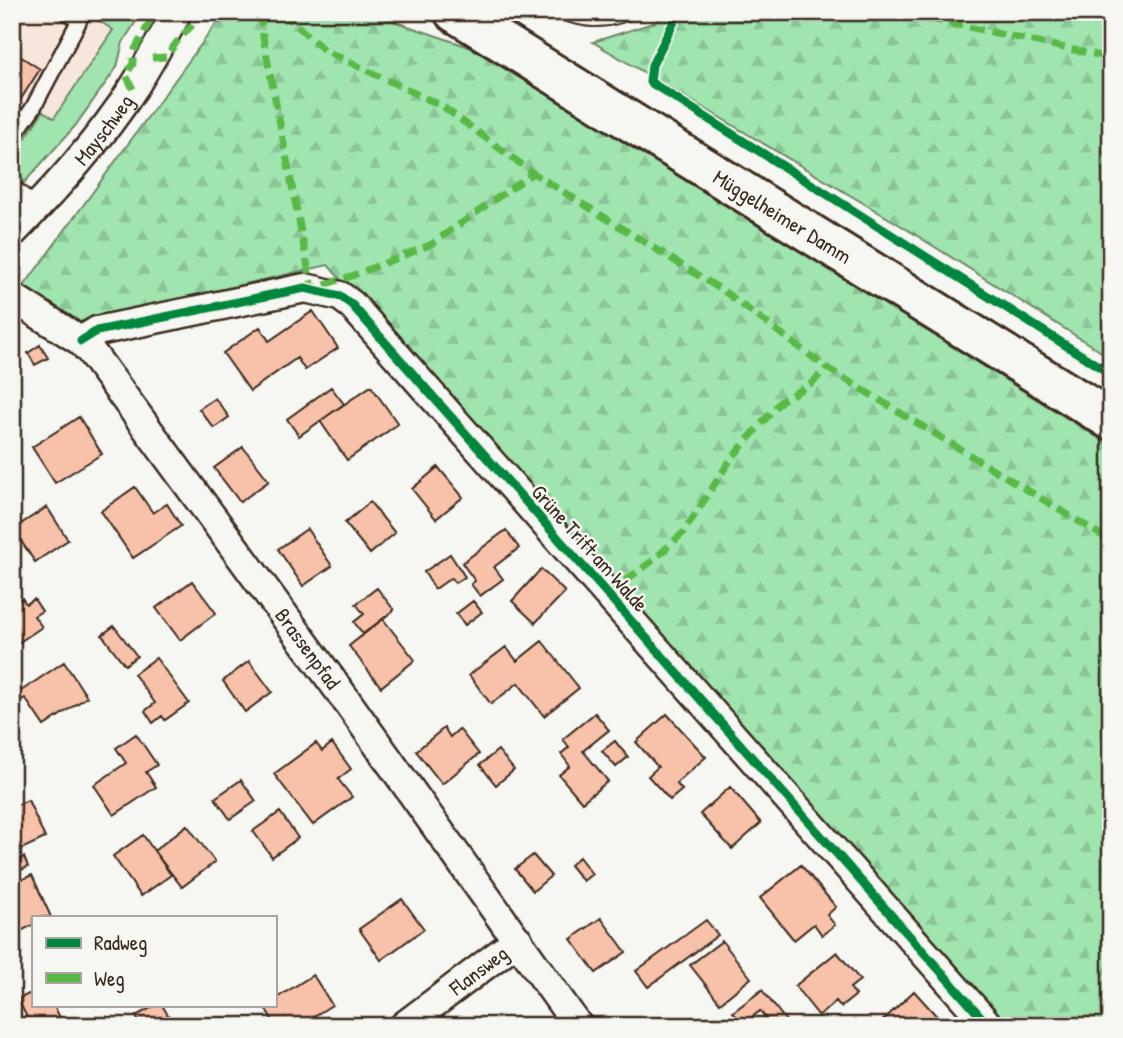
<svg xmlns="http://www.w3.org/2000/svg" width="1123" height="1038" font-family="'Patrick Hand',sans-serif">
<defs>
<pattern id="forest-firs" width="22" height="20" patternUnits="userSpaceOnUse" patternTransform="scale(1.75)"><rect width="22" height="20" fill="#a0e4af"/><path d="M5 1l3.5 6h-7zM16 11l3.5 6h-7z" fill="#8bc496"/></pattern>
</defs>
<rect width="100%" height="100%" fill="#f6f6f2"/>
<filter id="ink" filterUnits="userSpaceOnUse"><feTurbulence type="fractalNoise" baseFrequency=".0143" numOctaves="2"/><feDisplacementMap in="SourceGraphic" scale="14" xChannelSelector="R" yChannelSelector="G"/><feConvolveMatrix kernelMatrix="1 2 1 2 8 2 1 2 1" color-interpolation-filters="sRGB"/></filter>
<g filter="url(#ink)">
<path fill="#f7e6dc" d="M12,12H142L123,42L117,67L75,126L12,196Z"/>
<path fill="#a0e4af" stroke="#6e8766" stroke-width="2" d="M86,12H142L123,42L117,67L75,126L24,183L13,157L15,154L43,111L54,118L113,30Z"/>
<path fill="url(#forest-firs)" stroke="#6e8766" stroke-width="2" d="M247,12H367L469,47L674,172L1111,446V1026H1000L328,265L74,323L24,286L216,24Z
M664,12H1111V358L900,225L593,42L656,22Z"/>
<path fill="#f8c2aa" stroke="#3b2a1e" stroke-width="2" d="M12,51L40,69L12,113Z
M313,311L338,348L305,370L297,358L250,391L223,353L260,327L269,341Z
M40,345L48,358L35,365L28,353Z
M371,386L398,424L347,460L320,421Z
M331,387L344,404L299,436L287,419Z
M215,398L229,417L214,428L199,409Z
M79,417L102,454L55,483L32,447Z
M243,447L269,481L240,502L214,468Z
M438,467L463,497L436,519L412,489Z
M135,487L153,513L167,504L181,526L133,558L101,511Z
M370,502L395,533L370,554L345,523Z
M47,507L68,540L35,562L13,529Z
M307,529L332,566L303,586L278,549Z
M506,530L519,548L494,567L503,579L480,596L471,584L475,581L462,563Z
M450,554L465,577L455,583L451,578L435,589L424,572Z
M541,569L565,592L535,623L512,601Z
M192,581L216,613L180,640L156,608Z
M377,588L394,610L363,634L354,622L364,614L356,604Z
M22,598L26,604L34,599L42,611L34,616L42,627L12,647V604Z
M473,601L482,612L465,625L456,614Z
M383,619L415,660L381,687L349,646Z
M114,626L137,656L125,665L102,635Z
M542,641L579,688L544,716L518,683L491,704L469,675L506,647L517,661Z
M156,658L189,703L165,720L162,716L153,723L145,711L155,703L134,674Z
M249,661L272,692L245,712L223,681Z
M64,662L87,697L44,726L25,698L12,706V679L21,691Z
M595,713L609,730L583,751L608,781L582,802L559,775L570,766L561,754L569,747L563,739Z
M667,714L706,757L676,783L682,790L670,800L648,776L658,767L636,742Z
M444,728L450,737L459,729L479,754L442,784L416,751Z
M136,734L157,765L146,772L156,787L114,815L94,785L126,763L116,748Z
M615,741L628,757L616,767L602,751Z
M316,743L322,751L332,743L351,769L338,779L352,797L313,825L274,774Z
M498,750L514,770L496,785L480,765Z
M241,780L256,801L230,819L215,798Z
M730,787L761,823L732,849L700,814Z
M28,800L45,838L15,852L12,847V807Z
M280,812L298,838L272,857L253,831Z
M187,825L215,862L182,887L154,851Z
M143,835L171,875L141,896L113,856Z
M533,855L551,876L533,891L515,869Z
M24,857L28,867L12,874V862Z
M579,857L592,874L583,881L570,865Z
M801,865L836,907L827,915L835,925L822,935L814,924L794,940L760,898Z
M32,875L51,917H33V925L19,932L12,918V884Z
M402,899L424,929L381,960L359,929Z
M601,918L626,952L596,973L571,939Z
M706,920L718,935L648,987L636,971Z
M722,941L751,978L720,1003L690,965Z
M837,952L860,980L850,988L856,995L841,1007L836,1001L819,1016L795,986Z
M313,975L332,1005L298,1026H276L264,1006L275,1005V999Z
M762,990L790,1026H772L760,1011L743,1024L733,1012Z
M914,991L941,1021L935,1026H877Z
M33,992V1005H54L60,1018L46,1026H31L18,999Z
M156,1005H162L172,1022L165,1026H141L136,1016Z"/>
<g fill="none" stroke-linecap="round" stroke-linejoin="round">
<g stroke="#3b2a1e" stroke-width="19">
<path id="lane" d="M12,138L33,108L79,21L67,12
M12,186L37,208"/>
</g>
<g stroke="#3b2a1e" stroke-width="33">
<g id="street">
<path id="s1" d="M12,233C56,188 100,140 134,87C149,63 163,38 177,12"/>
<path id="s2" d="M12,297L81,341L91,352L341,693L578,1026"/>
<path d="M81,341L97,331L305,288L340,296L352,305L989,1026"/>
<path id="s3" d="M404,1026L518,940"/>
</g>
</g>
<g stroke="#3b2a1e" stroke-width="44">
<g id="secondary">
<path id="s4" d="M454,12L1111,420"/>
</g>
</g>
<use href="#lane" stroke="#f6f6f2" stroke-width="14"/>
<use href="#street" stroke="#f6f6f2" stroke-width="28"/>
<use href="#secondary" stroke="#f6f6f2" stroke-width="38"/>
<path stroke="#3b2a1e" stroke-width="2" d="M540,12C579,29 607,35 646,12"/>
<path stroke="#58b947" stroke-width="7" stroke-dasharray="14 7" stroke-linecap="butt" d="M260,12L263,37L312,288L349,277L430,245L533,173
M282,12L324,50L442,106L533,173L725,292L827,368L1111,541
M908,12L922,17L1111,58
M152,58L166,57L176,43L204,12
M133,89L126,75L133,64V53L155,12
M608,593L651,562L683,533L731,459L781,401L812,383L827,368"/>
<g stroke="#f6f6f2" stroke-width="13">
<path id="cycleway" d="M679,12L652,65L650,82L1111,374
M81,341L97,331L305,288L340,296L352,305L989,1026"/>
</g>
<use href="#cycleway" stroke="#00873e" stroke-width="9"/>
</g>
</g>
<g text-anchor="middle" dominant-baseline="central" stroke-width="5" stroke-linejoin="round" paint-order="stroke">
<g font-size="21" fill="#3b2a1e" stroke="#f6f6f2">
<text stroke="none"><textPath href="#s1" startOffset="138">Mayschweg</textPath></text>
<text stroke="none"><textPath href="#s4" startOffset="387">Müggelheimer Damm</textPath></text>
<text transform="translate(590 548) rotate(48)">Grüne Trift am Walde</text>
<text stroke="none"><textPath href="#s2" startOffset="464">Brassenpfad</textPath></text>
<text stroke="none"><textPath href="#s3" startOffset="93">Flansweg</textPath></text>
</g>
</g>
<rect width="1123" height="1038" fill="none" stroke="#f6f6f2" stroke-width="42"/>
<rect x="21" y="21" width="1081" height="996" fill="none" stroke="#3b2a1e" stroke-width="2.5" filter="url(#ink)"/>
<rect x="32" y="916" width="245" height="91" fill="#f6f6f2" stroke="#aba49d" stroke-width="2"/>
<rect x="46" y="938" width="35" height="10" fill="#00873e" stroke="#aba49d" stroke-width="2"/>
<text x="94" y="950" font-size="21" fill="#3b2a1e">Radweg</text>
<rect x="46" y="973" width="35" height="10" fill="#58b947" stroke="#aba49d" stroke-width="2"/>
<text x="94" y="986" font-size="21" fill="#3b2a1e">Weg</text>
</svg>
